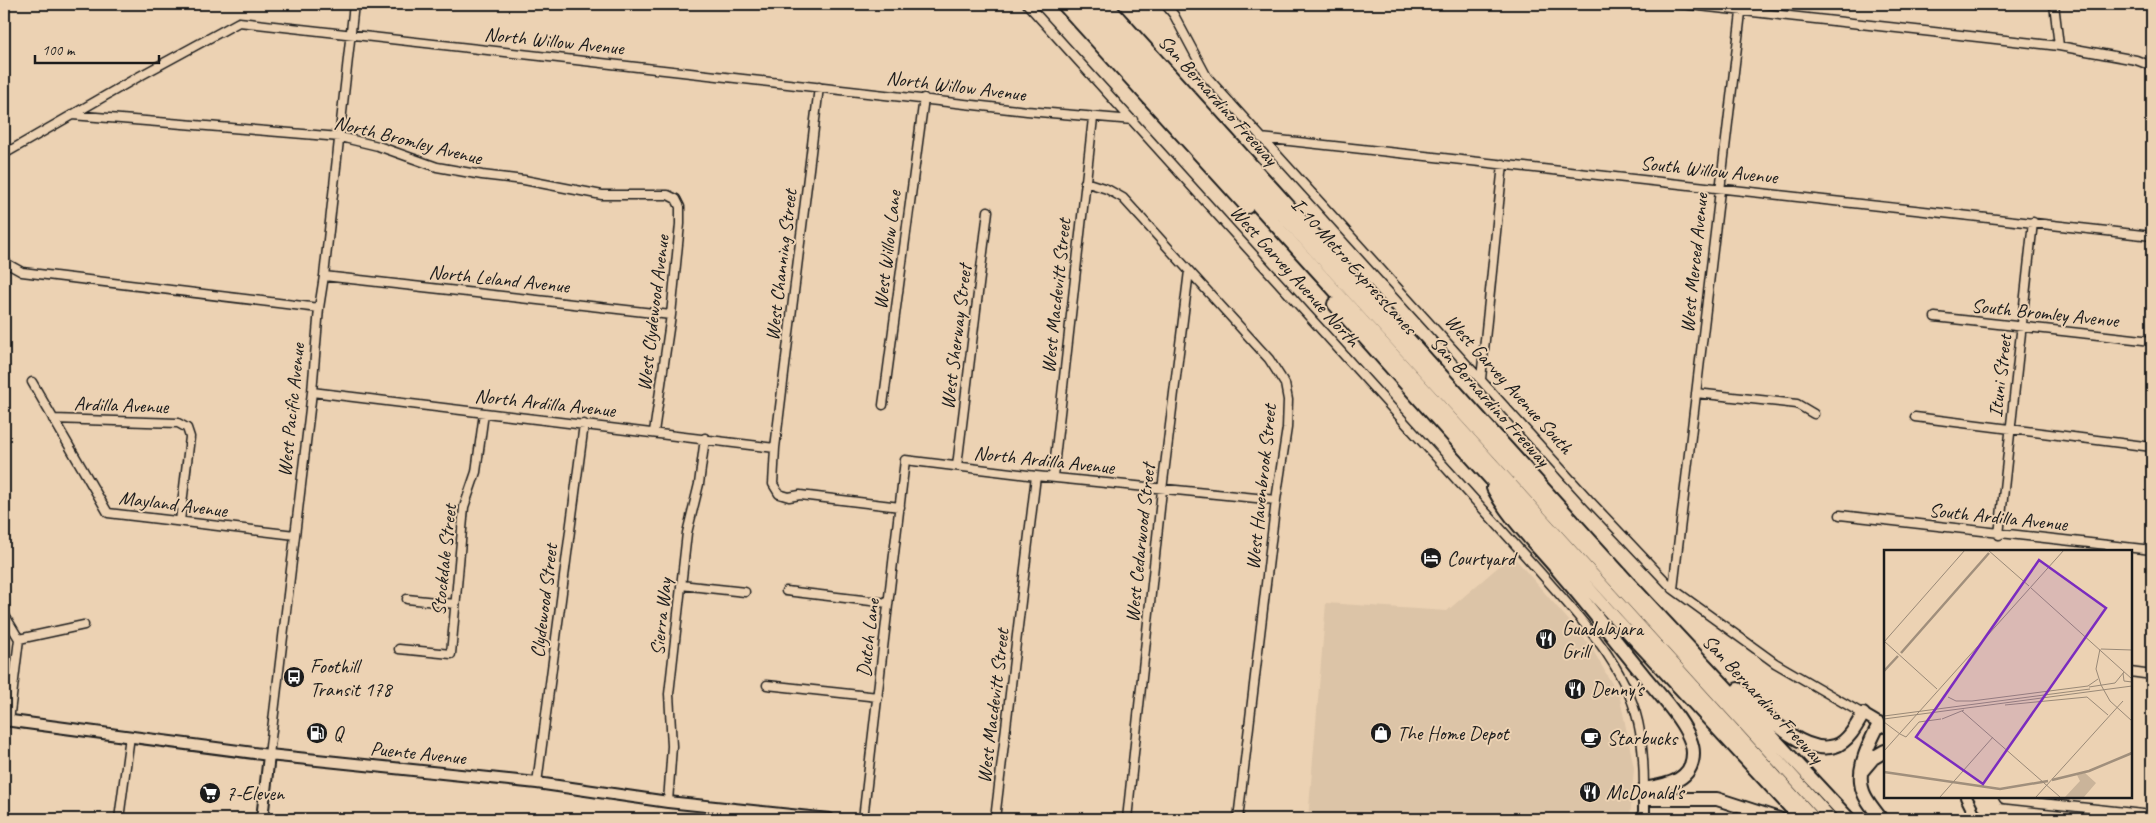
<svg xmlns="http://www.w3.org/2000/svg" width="2156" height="823" font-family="Caveat,sans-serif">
<rect width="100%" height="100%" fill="#ecd2b3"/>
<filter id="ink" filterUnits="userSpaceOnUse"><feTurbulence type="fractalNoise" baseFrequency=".02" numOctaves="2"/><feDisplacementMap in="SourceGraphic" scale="10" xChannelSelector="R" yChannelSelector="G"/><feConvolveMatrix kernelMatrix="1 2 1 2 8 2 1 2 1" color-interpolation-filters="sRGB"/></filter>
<g filter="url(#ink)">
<path fill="#dcc4a7" d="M1512,555L1590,645L1620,698L1634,768L1630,819H1308L1326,603L1447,611Z"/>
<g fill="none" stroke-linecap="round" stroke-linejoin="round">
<g stroke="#1c1c1c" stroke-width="11">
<path id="minor" d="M1027,4L1538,570C1579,617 1630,668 1640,732C1643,751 1644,770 1644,789
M1165,4L1174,15L1207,77L1590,501L1673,589L1775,663L1863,714
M1681,4L2059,46L2136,60L2152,66
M2054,4L2059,46
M819,87L775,448L773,484L779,494L789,497L800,495L900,507
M72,115L340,137L378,146L437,167L482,175L524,180L602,195H668L676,199L680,207V224L671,315L654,432
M1261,138L2152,236
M4,154L138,77L239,22L1027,111L1133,120
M1085,182L1107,189L1123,198L1269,359L1285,384L1288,400L1287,428L1276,500L1238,819
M4,262L22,272L319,308
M324,276L671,315
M1935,317L2152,341
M1481,379L1503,164
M32,382L108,513L295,535
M312,392L775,448
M1696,393L1797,404L1814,414
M883,405L924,98
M1915,417L2152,447
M53,419L178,423L187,428L190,437L180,521
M957,466L988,211
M1053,476L1093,118
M1840,515L2152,550
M1999,535L2033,222
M681,585L745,592
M1673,589L1742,4
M786,591L888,603
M407,599L455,604
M4,614L19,639L9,721
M19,639L84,625
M399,649L451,654L464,507L476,472L484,413
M2130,672L2152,675
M767,685L878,697
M269,755L312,392L319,308L324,276L354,4
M537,783L584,424
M2003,797L2004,799L2152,815
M668,802L672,746L669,694L687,533L699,484L705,438
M119,819L130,736
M863,819L905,460L1036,476L1276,500
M995,819L1036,476
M1127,819L1162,490L1189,271"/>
</g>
<g stroke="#1c1c1c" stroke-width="14">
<path id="major" d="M1863,714L1885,727
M4,720L269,755L537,783L668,802L829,819
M1644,793V819
M1966,797L1977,819
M262,819L269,755"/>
</g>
<g stroke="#1c1c1c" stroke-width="16">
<path id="highway" d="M1063,4L1247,207
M1075,4L1814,819
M1091,4L1831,819
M1106,4L1628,582L1849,819
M1334,304L1616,619L1801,819
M1493,488C1510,521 1538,546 1561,574C1590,607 1617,643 1645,677C1660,695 1693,730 1693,753C1693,782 1665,785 1644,789
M1738,689C1761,710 1801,756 1835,746C1848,742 1857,725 1863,714
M1879,724C1869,744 1853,773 1865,796C1869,804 1876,812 1881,819
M1862,771L1873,758L1885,751
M1644,799H1717L1779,819"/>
</g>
<use href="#minor" stroke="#ecd2b3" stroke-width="8"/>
<use href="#major" stroke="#ecd2b3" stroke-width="10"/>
<use href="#highway" stroke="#ecd2b3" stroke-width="12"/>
</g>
</g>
<defs>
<g id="hotel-disc" transform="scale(1.125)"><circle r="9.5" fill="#1c1c1c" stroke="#ecd2b3"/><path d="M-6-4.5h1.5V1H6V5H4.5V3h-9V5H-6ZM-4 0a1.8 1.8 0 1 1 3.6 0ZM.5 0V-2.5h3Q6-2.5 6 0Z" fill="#fff"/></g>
<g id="restaurant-disc" transform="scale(1.125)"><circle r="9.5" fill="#1c1c1c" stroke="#ecd2b3"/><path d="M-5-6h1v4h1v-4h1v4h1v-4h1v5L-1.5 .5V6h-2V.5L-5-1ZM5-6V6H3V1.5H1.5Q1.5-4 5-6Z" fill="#fff"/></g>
<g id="bus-disc" transform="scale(1.125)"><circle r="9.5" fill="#1c1c1c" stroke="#ecd2b3"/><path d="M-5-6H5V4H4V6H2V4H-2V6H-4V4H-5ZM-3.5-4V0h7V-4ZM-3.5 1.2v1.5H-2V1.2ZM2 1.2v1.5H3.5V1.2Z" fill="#fff"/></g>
<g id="fuel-disc" transform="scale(1.125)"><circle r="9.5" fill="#1c1c1c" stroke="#ecd2b3"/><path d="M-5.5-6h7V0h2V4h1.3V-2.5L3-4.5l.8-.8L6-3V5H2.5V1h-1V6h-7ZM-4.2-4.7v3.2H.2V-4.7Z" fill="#fff"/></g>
<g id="shop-disc" transform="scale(1.125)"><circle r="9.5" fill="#1c1c1c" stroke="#ecd2b3"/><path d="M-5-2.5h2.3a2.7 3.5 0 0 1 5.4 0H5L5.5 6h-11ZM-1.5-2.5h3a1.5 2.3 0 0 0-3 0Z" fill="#fff"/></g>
<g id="cafe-disc" transform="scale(1.125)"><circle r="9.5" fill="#1c1c1c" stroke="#ecd2b3"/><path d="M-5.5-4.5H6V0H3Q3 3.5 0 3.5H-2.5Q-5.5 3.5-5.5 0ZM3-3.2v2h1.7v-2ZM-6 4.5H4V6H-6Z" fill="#fff"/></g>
<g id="supermarket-disc" transform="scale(1.125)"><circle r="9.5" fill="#1c1c1c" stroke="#ecd2b3"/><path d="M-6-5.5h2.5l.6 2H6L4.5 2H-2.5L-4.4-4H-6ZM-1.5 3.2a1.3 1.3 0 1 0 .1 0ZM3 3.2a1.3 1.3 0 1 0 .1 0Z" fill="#fff"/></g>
</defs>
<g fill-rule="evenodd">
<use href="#hotel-disc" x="1431" y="558"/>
<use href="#restaurant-disc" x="1546" y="639"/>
<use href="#bus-disc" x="294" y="677"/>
<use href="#restaurant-disc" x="1575" y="689"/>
<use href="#fuel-disc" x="317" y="733"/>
<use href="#shop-disc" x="1381" y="733"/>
<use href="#cafe-disc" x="1591" y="738"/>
<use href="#restaurant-disc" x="1590" y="792"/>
<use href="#supermarket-disc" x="210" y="793"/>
</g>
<g text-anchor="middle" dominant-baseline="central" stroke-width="4" stroke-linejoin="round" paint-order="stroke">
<g font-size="20" fill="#1c1c1c" stroke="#ecd2b3">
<text transform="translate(554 41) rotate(6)">North Willow Avenue</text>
<text transform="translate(956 86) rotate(7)">North Willow Avenue</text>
<text transform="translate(1218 100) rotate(48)">San Bernardino Freeway</text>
<text transform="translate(408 140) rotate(14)">North Bromley Avenue</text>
<text transform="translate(1709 170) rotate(6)">South Willow Avenue</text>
<text transform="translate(887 250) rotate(-83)">West Willow Lane</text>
<text transform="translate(1694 263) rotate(-84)">West Merced Avenue</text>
<text transform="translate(781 265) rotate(-83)">West Channing Street</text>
<text transform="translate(1354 266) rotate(48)">I-10 Metro ExpressLanes</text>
<text transform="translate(1295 276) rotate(48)">West Garvey Avenue North</text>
<text transform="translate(499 279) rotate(6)">North Leland Avenue</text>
<text transform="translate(1056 296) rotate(-84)">West Macdevitt Street</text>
<text transform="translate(653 313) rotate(-83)">West Clydewood Avenue</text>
<text transform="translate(2045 313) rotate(6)">South Bromley Avenue</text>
<text transform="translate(956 337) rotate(-83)">West Sherway Street</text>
<text transform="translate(2000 376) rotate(-83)">Ituni Street</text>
<text transform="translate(1509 384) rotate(48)">West Garvey Avenue South</text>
<text transform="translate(1490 401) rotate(48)">San Bernardino Freeway</text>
<text transform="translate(545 403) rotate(6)">North Ardilla Avenue</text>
<text transform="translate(121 405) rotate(2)">Ardilla Avenue</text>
<text transform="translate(291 410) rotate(-84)">West Pacific Avenue</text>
<text transform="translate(1044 460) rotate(6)">North Ardilla Avenue</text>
<text transform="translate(1261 487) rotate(-84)">West Havenbrook Street</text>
<text transform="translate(173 504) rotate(7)">Mayland Avenue</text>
<text transform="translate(1998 517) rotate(6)">South Ardilla Avenue</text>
<text transform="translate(1140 543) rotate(-84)">West Cedarwood Street</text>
<text transform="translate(444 560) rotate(-84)">Stockdale Street</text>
<text transform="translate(544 601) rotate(-83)">Clydewood Street</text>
<text transform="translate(661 617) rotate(-84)">Sierra Way</text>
<text transform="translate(868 638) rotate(-83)">Dutch Lane</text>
<text transform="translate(1763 699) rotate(47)">San Bernardino Freeway</text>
<text transform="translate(993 706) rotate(-83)">West Macdevitt Street</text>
<text transform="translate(418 753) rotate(6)">Puente Avenue</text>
</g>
<g font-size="20" fill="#1c1c1c" stroke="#ecd2b3" text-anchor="start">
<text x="1447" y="558">Courtyard</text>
<text x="1562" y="628">Guadalajara<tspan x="1562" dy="23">Grill</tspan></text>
<text x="310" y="666">Foothill<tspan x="310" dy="23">Transit 178</tspan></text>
<text x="1591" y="689">Denny's</text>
<text x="333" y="733">Q</text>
<text x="1397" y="733">The Home Depot</text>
<text x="1607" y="738">Starbucks</text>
<text x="1606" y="792">McDonald's</text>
<text x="226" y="793">7-Eleven</text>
</g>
</g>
<g transform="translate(1884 550)">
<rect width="248" height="248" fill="#ecd2b3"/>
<path d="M201,223L212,233L200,247H181L196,231L193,225Z" fill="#cab49a"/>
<path fill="none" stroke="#a08f7c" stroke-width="2.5" d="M17,103L105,3M0,121L14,106M0,222L116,239L164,231M168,230L205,221L248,203"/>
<path fill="none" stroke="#998977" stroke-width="1" d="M104,0L145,36M147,38L248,129M0,91L53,139M0,92L81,0M216,99L212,119L217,135L226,151L248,171M217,99L248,100M239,123L240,131L248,132M205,137L231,133L240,122M64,147L72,151H88L204,136L214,129M121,155L203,147L224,165M78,161L176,247M0,166L206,139M0,169L248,136M58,169L80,160M0,172L16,184M16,184L22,187L35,172L57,169M0,201L180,0M56,247L109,187M152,247L239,151"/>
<path fill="#7b2cbf" fill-opacity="0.15" stroke="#7b2cbf" stroke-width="2.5" d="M155,10L222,58L99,234L32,187Z"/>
<rect width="248" height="248" fill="none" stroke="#1c1c1c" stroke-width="2.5"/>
</g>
<rect width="2156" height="823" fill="none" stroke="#ecd2b3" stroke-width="20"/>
<rect x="10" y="10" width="2136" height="803" fill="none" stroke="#1c1c1c" stroke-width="2" filter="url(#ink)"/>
<path d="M35 55v8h124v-8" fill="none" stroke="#1c1c1c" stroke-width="2.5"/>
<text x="42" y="55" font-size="15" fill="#1c1c1c" stroke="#ecd2b3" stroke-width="4" paint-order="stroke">100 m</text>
</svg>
